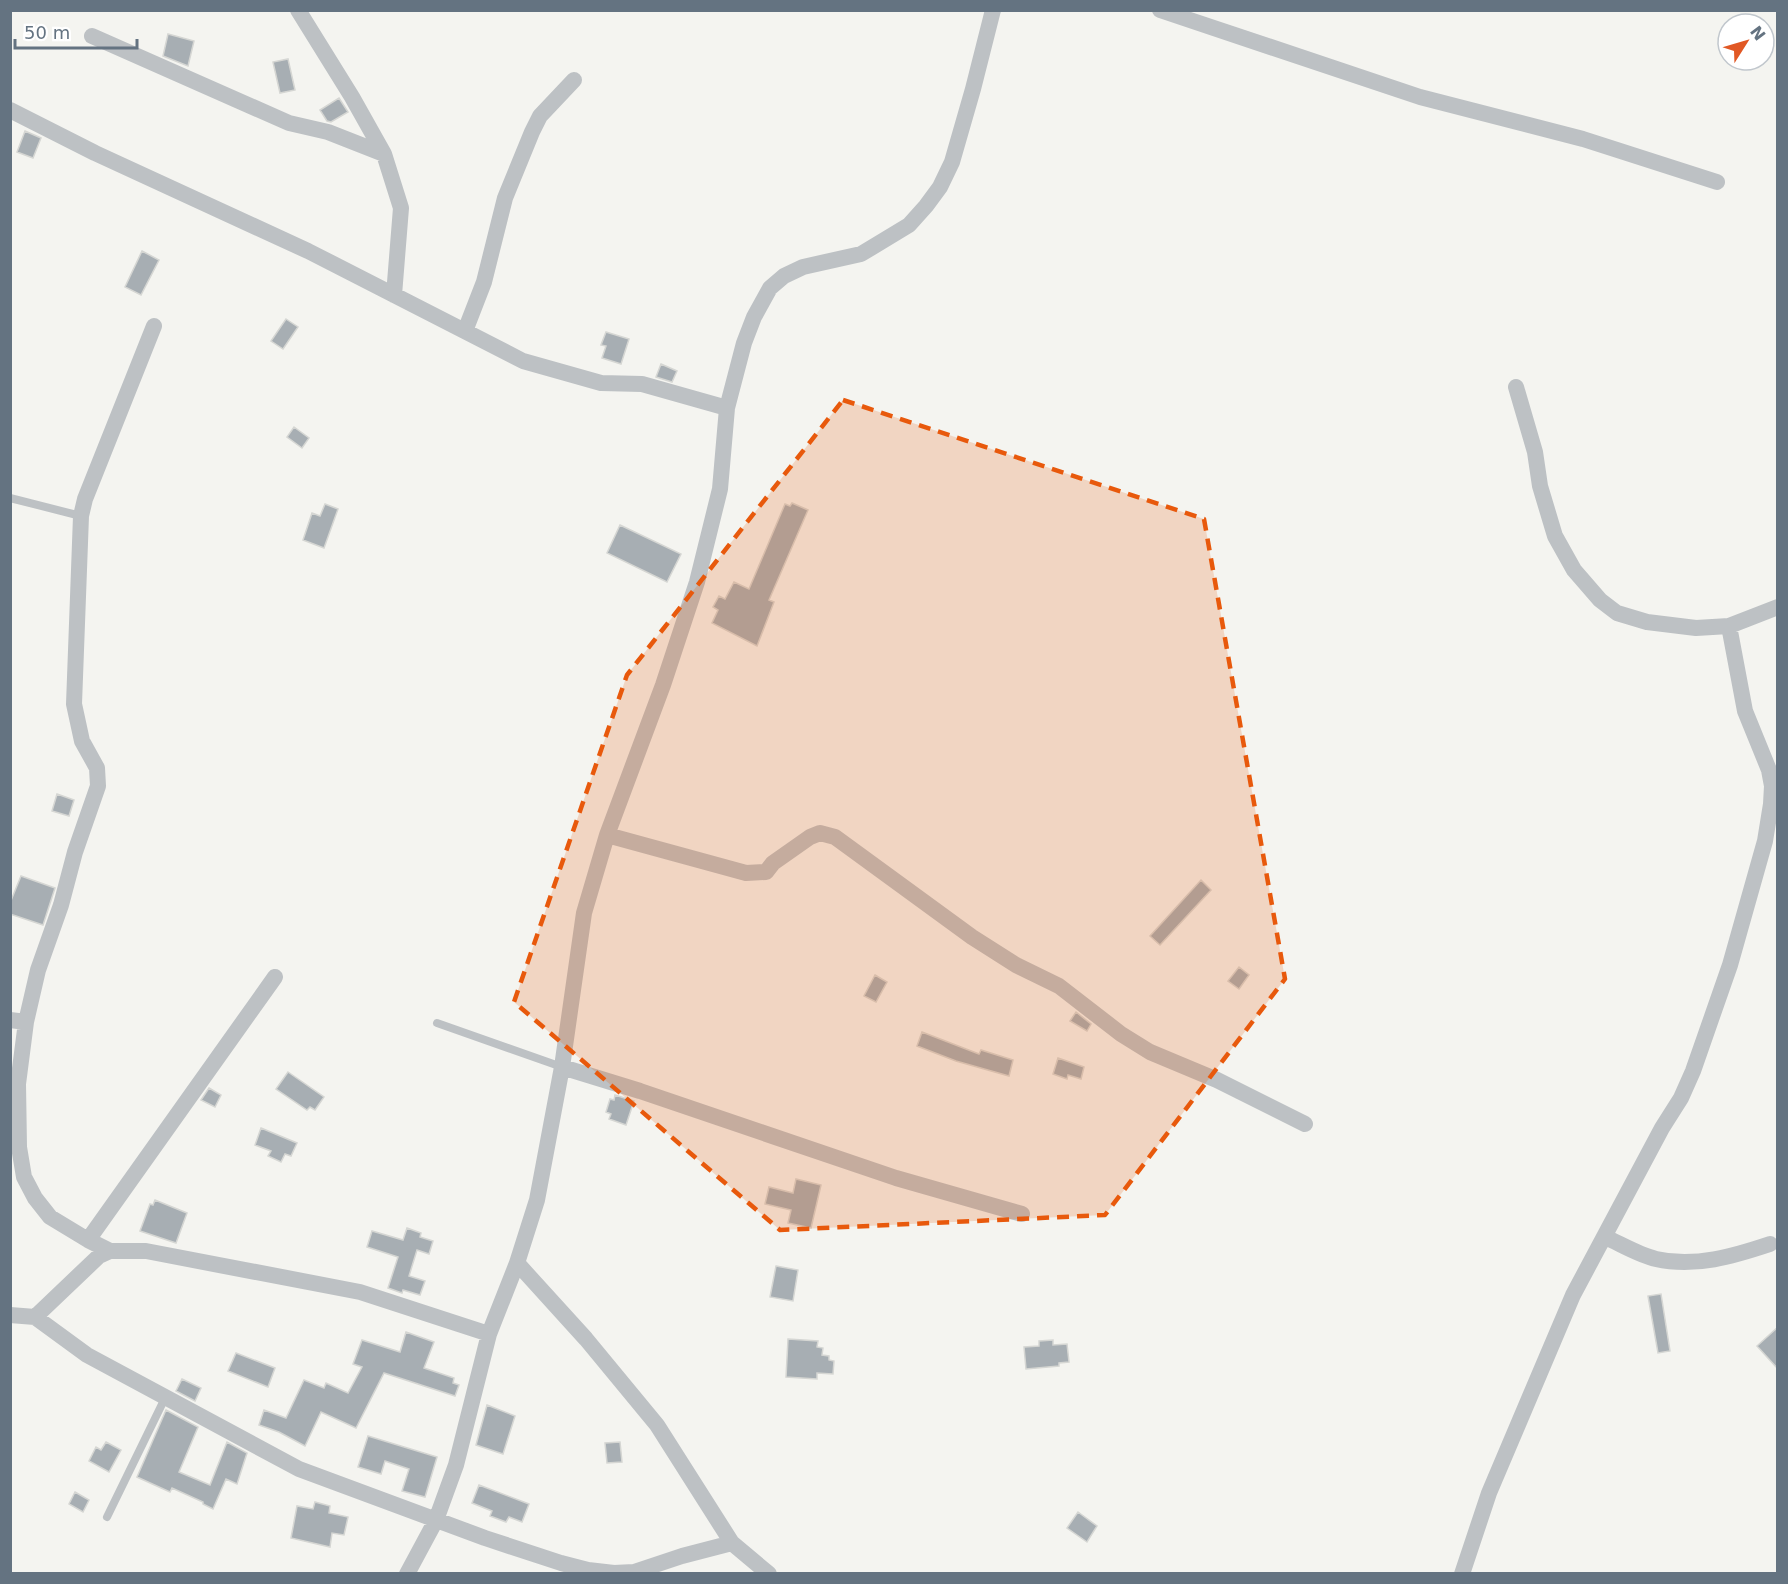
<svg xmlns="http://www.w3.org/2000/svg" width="1788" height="1584" font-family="'DejaVu Sans',sans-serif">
<rect width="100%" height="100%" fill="#f4f4f0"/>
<path fill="#a7aeb3" stroke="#d5d6d3" stroke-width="1.5" d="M168,34L194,41L188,66L163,56Z
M288,59L295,90L280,93L273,62Z
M339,98L348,112L331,122L327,121L320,110Z
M25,131L41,138L33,158L17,152Z
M142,251L159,260L141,295L125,287Z
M286,319L298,327L283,349L271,341Z
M606,332L629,339L621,364L602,358L606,346L601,345Z
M661,364L677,371L672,382L656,377Z
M294,427L309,438L302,448L287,437Z
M792,503L808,510L769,600L774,602L757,646L712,623L718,610L713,607L719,596L725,599L734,582L749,589L785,504L790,506Z
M325,504L338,509L324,548L303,540L312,513L320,516Z
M620,525L681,554L667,582L607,553Z
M57,794L74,800L69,816L52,811Z
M21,876L55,888L43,925L10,914V903Z
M1201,880L1211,890L1160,945L1150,936Z
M1239,967L1249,975L1239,989L1228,981Z
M875,975L887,982L876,1002L864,996Z
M1076,1012L1091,1024L1087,1031L1070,1021Z
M922,1032L979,1054L981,1050L1013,1060L1009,1076L956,1061L917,1046Z
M1058,1058L1084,1067L1081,1079L1068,1075L1067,1079L1053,1074Z
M288,1072L324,1097L315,1110L310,1107L307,1110L276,1089Z
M209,1088L221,1095L215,1107L201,1100Z
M615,1095L634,1101L626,1125L609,1119L611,1114L606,1112L610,1099L614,1100Z
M261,1128L297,1143L291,1156L285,1154L281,1162L268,1156L271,1151L255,1145Z
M796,1179L821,1185L811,1228L788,1223L791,1210L765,1204L769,1187L793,1193Z
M155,1200L187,1213L176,1243L140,1231L150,1204L153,1205Z
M407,1228L421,1233L420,1237L433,1241L429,1254L417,1250L409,1276L425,1281L420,1295L403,1290L402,1293L388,1288L398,1257L367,1247L372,1231L403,1240Z
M776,1266L798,1270L793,1301L770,1297Z
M1661,1294L1670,1351L1658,1353L1648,1296Z
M1778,1327V1369L1757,1346Z
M406,1332L434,1342L424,1368L454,1378L453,1383L459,1385L455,1396L384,1373L356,1428L321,1412L305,1446L279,1432L259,1425L264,1410L286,1418L304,1380L324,1388L326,1383L348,1393L362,1367L353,1364L362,1340L400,1352Z
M788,1339L818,1341L817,1347L823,1348L822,1355L829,1356V1360L834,1361L833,1374L817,1373V1379L786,1377Z
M1053,1340V1345L1067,1344L1069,1362L1059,1363V1366L1026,1369L1024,1347L1039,1346V1341Z
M236,1353L275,1368L268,1387L228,1371Z
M182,1379L201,1388L195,1401L176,1391Z
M487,1405L515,1416L503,1454L476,1445Z
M166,1410L198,1427L179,1472L210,1485L227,1442L247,1453L237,1484L226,1479L213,1509L203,1504V1502L172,1488L170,1492L137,1477Z
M368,1436L437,1457L425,1497L402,1491L409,1469L385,1461L381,1474L358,1467Z
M106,1442L121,1450L109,1472L89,1461L96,1447L101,1450Z
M620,1442L622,1462L607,1463L605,1443Z
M479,1485L529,1504L522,1522L509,1517L506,1522L490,1516L492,1511L472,1503Z
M75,1492L89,1500L83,1512L69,1504Z
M315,1502L330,1506L329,1513L348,1517L344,1535L332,1533L330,1547L291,1538L297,1506L313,1509Z
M1078,1512L1097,1526L1087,1542L1067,1528Z"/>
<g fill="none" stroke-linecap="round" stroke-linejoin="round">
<path stroke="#bdc1c4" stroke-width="8" d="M10,498L81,516
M437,1023L562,1067
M107,1517L165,1398"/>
<path stroke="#bdc1c4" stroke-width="16" d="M298,10L352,97L384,154
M1160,10L1420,97L1583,139L1717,182
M92,36L289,123L328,132L384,154L401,208L394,295
M10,110L95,153L308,251L523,361L601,383L642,384L727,408
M465,331L484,282L505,198L532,132L540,116L574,80
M1516,387L1535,452L1540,486L1555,536L1574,570L1600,600L1617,613L1647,622L1696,628L1729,626L1778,607
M607,835L746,873L766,872L773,863L810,837L820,833L835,837L972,937L1016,965L1059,986L1121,1034L1150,1052L1217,1080L1305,1124
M10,1020L26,1022
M562,1067L640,1091L896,1178L1022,1214
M1605,1237C1621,1244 1639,1255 1656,1259C1695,1268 1734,1256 1770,1244
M88,1240L275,977
M110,1251L88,1240L50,1217L35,1198L24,1177L19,1147L18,1084L26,1022L38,970L61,905L75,852L98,786L97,768L82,741L74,704L81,516L85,499L154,326
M517,1263L586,1339L657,1425L732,1543L769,1574
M10,1315L35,1317L99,1256L110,1251H146L360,1292L489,1334
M35,1317L87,1355L299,1469L485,1538L561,1563L588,1570L614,1573L634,1572L682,1556L732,1543
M407,1574L436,1520L456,1465L489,1334L517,1263L537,1200L562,1067L584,913L607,835L663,685L697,582L720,489L727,408L744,343L754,317L770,288L784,276L803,267L861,254L909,225L926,206L940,187L952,162L973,89L993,10
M1462,1574L1489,1493L1573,1295L1662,1128L1681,1098L1693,1071L1730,965L1765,841L1771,804L1772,786L1769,770L1745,711L1729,626"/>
</g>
<path fill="#e8590c" fill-opacity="0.2" stroke="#e8590c" stroke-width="4.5" stroke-dasharray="12 8" stroke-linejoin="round" d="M843,400L1204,519L1285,979L1105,1215L780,1230L514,1002L627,675Z"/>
<rect width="1788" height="1584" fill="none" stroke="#647381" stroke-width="24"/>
<g transform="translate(1746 42) rotate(53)"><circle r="28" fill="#ffffff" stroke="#c1c7cd" stroke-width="1.5"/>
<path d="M0-4.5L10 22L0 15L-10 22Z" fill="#e15824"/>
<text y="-9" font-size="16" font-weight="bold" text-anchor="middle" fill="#647381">N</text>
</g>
<path d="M15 39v9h122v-9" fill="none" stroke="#647381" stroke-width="3"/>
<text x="24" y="39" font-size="18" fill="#647381" stroke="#ffffff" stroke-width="4.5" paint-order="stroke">50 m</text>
</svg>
